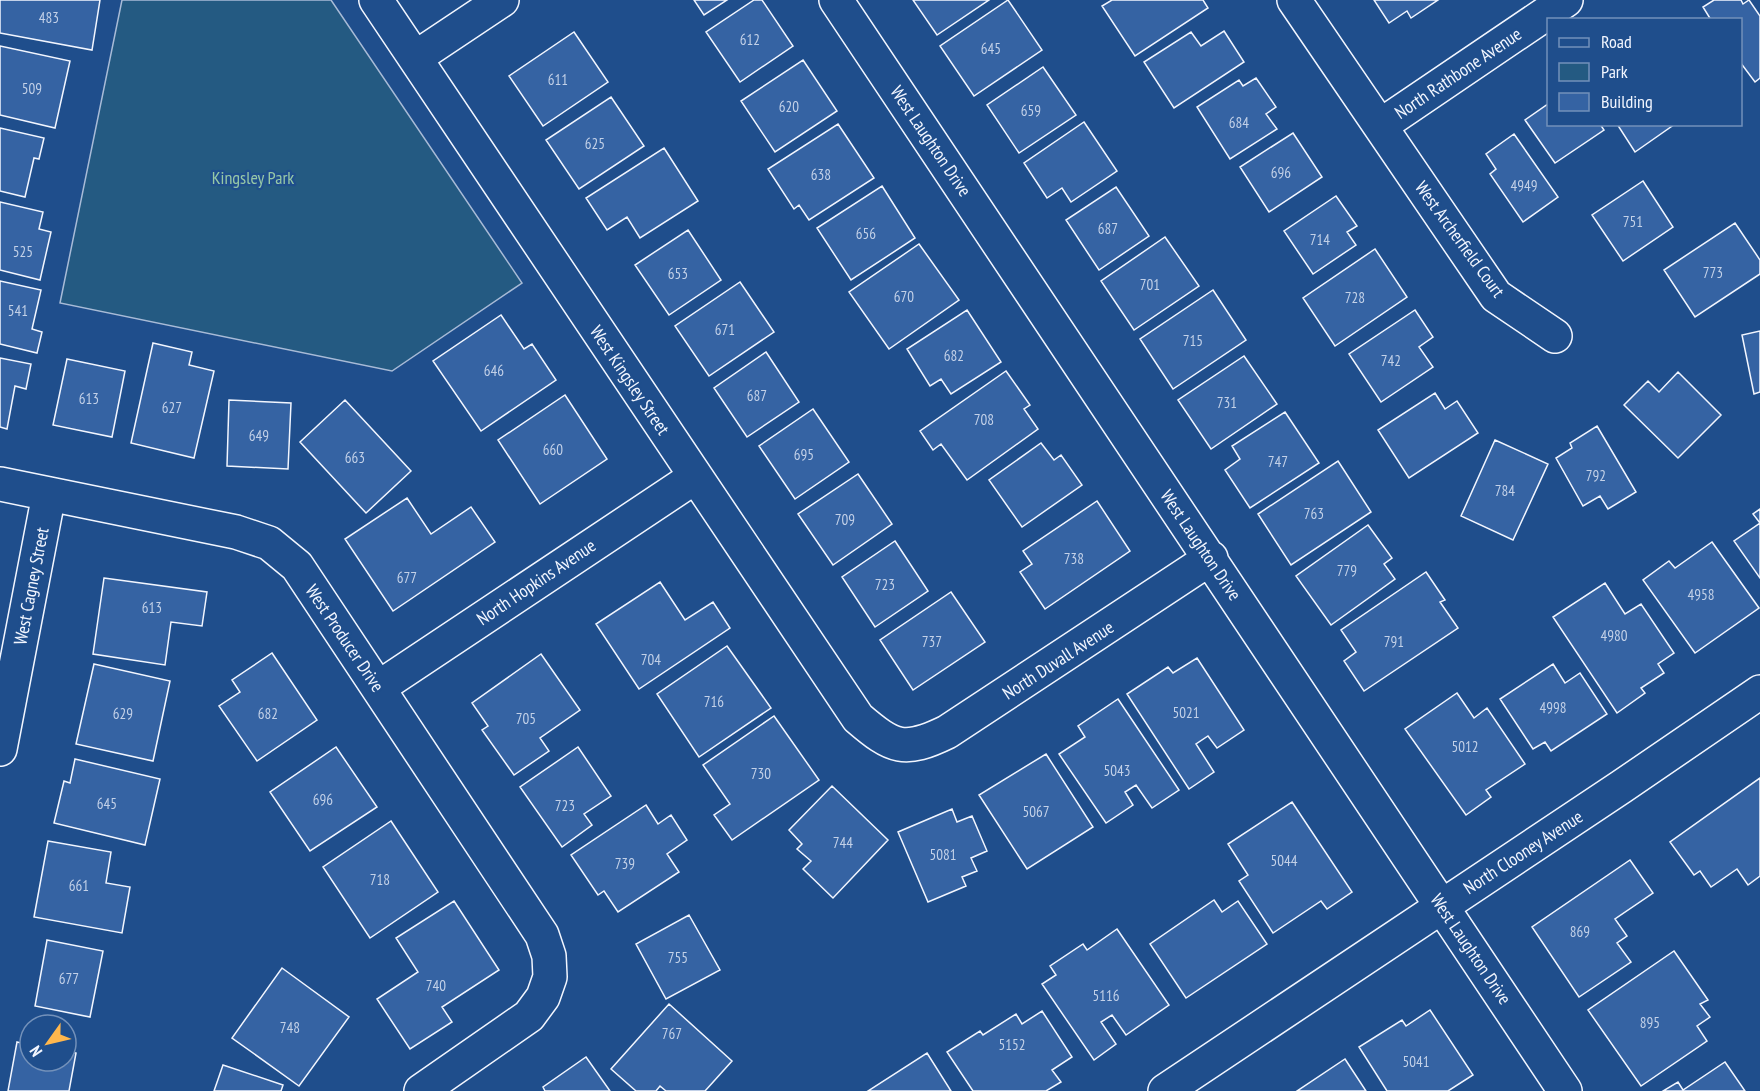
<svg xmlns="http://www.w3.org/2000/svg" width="1760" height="1091" font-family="'PT Sans Narrow',sans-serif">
<rect width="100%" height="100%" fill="#1f4e8c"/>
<path fill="#245a82" stroke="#a8bbd7" stroke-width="1.5" d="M122,0H331L522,283L392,371L60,303Z"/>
<path fill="#3563a3" stroke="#f2f6ff" stroke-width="1.5" d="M0,0H100L92,50L0,33Z
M694,0H727L704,15Z
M754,0H762L793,46L740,82L706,32Z
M913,0H989L937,35Z
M1008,0L1042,50L974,96L940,46Z
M1112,0H1203L1208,8L1135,56L1102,6Z
M1374,0H1438L1411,18L1407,11L1389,23Z
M1714,0H1741L1743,4L1749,0L1760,16V78L1755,82L1740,62V20H1711L1703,7Z
M1224,31L1244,62L1174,108L1144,62L1191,32L1201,46Z
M574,32L608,82L543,126L509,76Z
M0,46L70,61L55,128L0,115Z
M803,60L837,111L775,152L741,101Z
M1043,67L1076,115L1019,153L987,105Z
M1256,78L1276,107L1266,114L1277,129L1230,159L1197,107L1239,80L1243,86Z
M611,97L644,146L579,189L546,140Z
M1548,104V124H1600L1604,130L1555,163L1525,120Z
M1084,122L1117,171L1071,202L1062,188L1047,198L1024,163Z
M838,124L874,178L809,220L799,205L794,209L768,169Z
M1617,124H1675L1635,152Z
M0,128L44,138L39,159L34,158L25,197L0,191Z
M1293,133L1322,177L1269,212L1240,167Z
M1514,134L1558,197L1523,222L1490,174L1496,169L1486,154Z
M664,148L698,201L640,238L627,217L607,230L586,198Z
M1643,181L1673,227L1623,261L1592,215Z
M882,186L915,238L851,280L817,228Z
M1116,187L1149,236L1099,270L1066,220Z
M1336,196L1357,226L1347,232L1356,245L1313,274L1284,231Z
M0,202L43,212L39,229L51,232L40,280L0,270Z
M1735,223L1760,260V274L1695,317L1664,270Z
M688,230L721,280L669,315L635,265Z
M1165,237L1199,286L1134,330L1101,281Z
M919,244L959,300L889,349L849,292Z
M1375,249L1407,297L1335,346L1303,298Z
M0,281L41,290L32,329L42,332L37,353L0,344Z
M740,282L774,332L709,376L675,326Z
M1213,290L1246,340L1173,389L1140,339Z
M967,310L1001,362L951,394L941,379L930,386L907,349Z
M1415,310L1433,337L1419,347L1433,367L1381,402L1349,354Z
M501,315L524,349L532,344L556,380L481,431L433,361Z
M1760,331V392L1754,394L1742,335Z
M153,343L192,352L189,365L214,371L194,458L131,443Z
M766,352L799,402L747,437L714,388Z
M1244,356L1277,404L1211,449L1178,400Z
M0,358L31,364L26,389L15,386L7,429L0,427Z
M67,359L125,371L112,437L53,425Z
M1006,371L1030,405L1024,409L1038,429L967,480L941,444L933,450L920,431Z
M1678,372L1721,415L1678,458L1624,405L1648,381L1659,392Z
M1435,393L1445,409L1457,401L1478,433L1409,478L1378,430Z
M565,395L607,459L540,504L498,440Z
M229,400L291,403L288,469L227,466Z
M345,400L411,471L366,513L300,442Z
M813,409L849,462L795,499L759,446Z
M1285,412L1319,463L1250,508L1225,470L1240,459L1232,446Z
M1597,426L1636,492L1608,509L1600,496L1583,506L1556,458L1572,448L1570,443Z
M1495,440L1548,464L1513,540L1461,516Z
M1041,443L1054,460L1061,455L1082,485L1022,527L989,480Z
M1338,461L1371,512L1291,565L1258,514Z
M858,474L892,524L833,565L798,514Z
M407,498L431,534L471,507L495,542L393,611L345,539Z
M1097,501L1130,551L1045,609L1020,572L1032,564L1023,551Z
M1760,509V578L1734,541L1760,523L1753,514Z
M1368,525L1392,558L1384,564L1395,579L1331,625L1296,576Z
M895,541L928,591L875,627L842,577Z
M1712,542L1759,608L1695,653L1643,580L1669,561L1675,568Z
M1426,572L1445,600L1440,602L1458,628L1364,691L1344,661L1356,652L1341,630Z
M104,578L207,592L202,626L171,622L165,665L93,654Z
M660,582L685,620L713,602L730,628L639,689L596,624Z
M1605,583L1625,614L1641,604L1674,653L1658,664L1664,673L1641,688L1645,693L1617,713L1553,617Z
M951,592L985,642L913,690L880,640Z
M727,646L771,708L699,757L657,694Z
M272,653L317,720L257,761L219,706L240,692L232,680Z
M541,654L580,710L540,738L549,751L514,775L482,730L488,726L472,703Z
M1197,658L1244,730L1217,748L1208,736L1196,744L1214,772L1189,789L1127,694L1168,667L1173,673Z
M94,664L170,681L153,761L76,744Z
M1553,664L1565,683L1580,673L1607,714L1551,751L1545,742L1533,749L1500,699Z
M1457,693L1474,718L1487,708L1525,764L1486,790L1491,797L1466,815L1405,729Z
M1118,699L1179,790L1152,808L1136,785L1125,792L1133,805L1106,823L1059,754L1085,737L1078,726Z
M774,716L819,780L732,840L714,815L730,804L703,765Z
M336,747L377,807L310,851L270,792Z
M578,747L611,796L584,814L592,825L562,847L520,787Z
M1046,754L1093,827L1027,869L979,795Z
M75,759L160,779L145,845L54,823L64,781L70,783Z
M1760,778V876L1748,885L1737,869L1711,887L1700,871L1694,875L1670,842Z
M832,786L888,840L833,898L803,869L811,861L797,849L802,844L789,830Z
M1292,802L1352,892L1327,909L1321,901L1273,933L1239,881L1248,875L1228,844Z
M646,805L658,824L671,815L687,840L667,854L679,872L618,912L604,891L598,895L571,855Z
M952,809L957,822L972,816L987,851L971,858L977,871L962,877L966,886L928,902L898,832Z
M391,821L438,892L370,938L323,867Z
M48,841L111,852L106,883L130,887L122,933L34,917Z
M1630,860L1653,893L1615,919L1627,936L1617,943L1631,962L1579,997L1532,927Z
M1214,900L1222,912L1238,901L1267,944L1186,998L1150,944Z
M454,901L499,970L442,1007L452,1022L410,1049L377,999L418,972L396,938Z
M689,915L720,970L666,999L636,944Z
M1117,929L1169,1005L1126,1035L1112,1015L1101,1022L1116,1044L1094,1060L1042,984L1056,975L1050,966L1083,944L1087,950Z
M47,940L103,951L90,1017L35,1006Z
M1674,951L1708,1000L1700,1004L1710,1017L1697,1026L1707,1041L1641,1086L1588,1010Z
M282,968L349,1017L299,1086L232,1038Z
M669,1004L732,1061L705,1091H666L660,1086L656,1091H636L611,1069Z
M1430,1010L1473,1075L1448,1091H1387L1359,1047L1402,1020L1406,1026Z
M1042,1011L1072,1057L1052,1070L1061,1082L1046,1091H973L947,1052L980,1031L983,1035L1016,1014L1022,1024Z
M17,1042L30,1045V1061H66V1051L76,1053L69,1091H8Z
M927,1053L951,1091H868Z
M586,1057L610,1091H545L543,1087Z
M1345,1059L1366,1091H1297Z
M1725,1062L1745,1091H1663L1678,1082L1683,1090Z
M223,1065L283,1085L281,1091H214Z"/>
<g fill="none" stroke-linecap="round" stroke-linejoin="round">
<g stroke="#f2f6ff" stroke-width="36">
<path id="minor" d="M376,0L858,718C893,748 904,753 947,732L1211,558
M836,0L1565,1091
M1294,0L1496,296L1555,336
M415,58L502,0
M1380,126L1566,0
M0,484L236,532L269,543L297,566L542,935L549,956L550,977L543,997L529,1016L421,1091
M378,688L695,477
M0,749L49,494
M1165,1091L1621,787L1760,692"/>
</g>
<use href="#minor" stroke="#1f4e8c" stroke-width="33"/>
</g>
<g text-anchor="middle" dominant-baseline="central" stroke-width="4.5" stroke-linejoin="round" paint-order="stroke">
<g font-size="15" fill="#c3d1e8">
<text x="49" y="17">483</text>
<text x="750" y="39">612</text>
<text x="991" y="48">645</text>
<text x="558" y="79">611</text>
<text x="32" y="88">509</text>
<text x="789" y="106">620</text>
<text x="1031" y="110">659</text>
<text x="1239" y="122">684</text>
<text x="595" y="143">625</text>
<text x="1281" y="172">696</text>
<text x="821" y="174">638</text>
<text x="1524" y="185">4949</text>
<text x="1633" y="221">751</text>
<text x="1108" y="228">687</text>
<text x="866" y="233">656</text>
<text x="1320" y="239">714</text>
<text x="23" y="251">525</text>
<text x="1713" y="272">773</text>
<text x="678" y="273">653</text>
<text x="1150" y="284">701</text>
<text x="904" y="296">670</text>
<text x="1355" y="297">728</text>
<text x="18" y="310">541</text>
<text x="725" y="329">671</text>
<text x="1193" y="340">715</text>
<text x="954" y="355">682</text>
<text x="1391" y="360">742</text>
<text x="494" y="370">646</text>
<text x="757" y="395">687</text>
<text x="89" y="398">613</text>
<text x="1227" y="402">731</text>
<text x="172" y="407">627</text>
<text x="984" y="419">708</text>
<text x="259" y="435">649</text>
<text x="553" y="449">660</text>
<text x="804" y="454">695</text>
<text x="355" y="457">663</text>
<text x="1278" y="461">747</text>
<text x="1596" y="475">792</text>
<text x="1505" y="490">784</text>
<text x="1314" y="513">763</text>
<text x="845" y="519">709</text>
<text x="1074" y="558">738</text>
<text x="1347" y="570">779</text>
<text x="407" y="577">677</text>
<text x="885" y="584">723</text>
<text x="1701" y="594">4958</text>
<text x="152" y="607">613</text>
<text x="1614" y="635">4980</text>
<text x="932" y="641">737</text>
<text x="1394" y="641">791</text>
<text x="651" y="659">704</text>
<text x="714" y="701">716</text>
<text x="1553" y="707">4998</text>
<text x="1186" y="712">5021</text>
<text x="123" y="713">629</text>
<text x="268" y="713">682</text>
<text x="526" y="718">705</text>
<text x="1465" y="746">5012</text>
<text x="1117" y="770">5043</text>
<text x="761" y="773">730</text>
<text x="323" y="799">696</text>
<text x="107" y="803">645</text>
<text x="565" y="805">723</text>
<text x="1036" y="811">5067</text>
<text x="843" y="842">744</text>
<text x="943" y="854">5081</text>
<text x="1284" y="860">5044</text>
<text x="625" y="863">739</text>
<text x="380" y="879">718</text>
<text x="79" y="885">661</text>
<text x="1580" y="931">869</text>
<text x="678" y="957">755</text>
<text x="69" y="978">677</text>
<text x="436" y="985">740</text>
<text x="1106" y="995">5116</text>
<text x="1650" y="1022">895</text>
<text x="290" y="1027">748</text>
<text x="672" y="1033">767</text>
<text x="1012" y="1044">5152</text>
<text x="1416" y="1061">5041</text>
</g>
<g font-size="18" fill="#f2f6ff" stroke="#1f4e8c">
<text transform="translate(1458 73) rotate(-34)">North Rathbone Avenue</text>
<text transform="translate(931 141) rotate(56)">West Laughton Drive</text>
<text transform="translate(1460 239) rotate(54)">West Archerfield Court</text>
<text transform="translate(630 380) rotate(56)">West Kingsley Street</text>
<text transform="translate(1201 545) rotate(56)">West Laughton Drive</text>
<text transform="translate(536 582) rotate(-34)">North Hopkins Avenue</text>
<text transform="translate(31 586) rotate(-79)">West Cagney Street</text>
<text transform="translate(345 638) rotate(56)">West Producer Drive</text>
<text transform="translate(1058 660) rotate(-33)">North Duvall Avenue</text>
<text transform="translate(1523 852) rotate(-33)">North Clooney Avenue</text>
<text transform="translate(1471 949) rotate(56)">West Laughton Drive</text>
</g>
<g font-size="18" fill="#97c8a6" stroke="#1f4e8c">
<text x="253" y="177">Kingsley Park</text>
</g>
</g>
<rect x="1547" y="18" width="195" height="108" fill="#1f4e8c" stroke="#7391ba" stroke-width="1.5"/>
<rect x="1559" y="38" width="30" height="9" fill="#1f4e8c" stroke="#7391ba" stroke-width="1.5"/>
<text x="1601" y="48" font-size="18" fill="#f2f6ff">Road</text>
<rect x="1559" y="63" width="30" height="18" fill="#245a82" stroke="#7391ba" stroke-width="1.5"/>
<text x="1601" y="78" font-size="18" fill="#f2f6ff">Park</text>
<rect x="1559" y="93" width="30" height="18" fill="#3563a3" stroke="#7391ba" stroke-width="1.5"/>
<text x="1601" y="108" font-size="18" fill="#f2f6ff">Building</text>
<g transform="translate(48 1043) rotate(236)"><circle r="28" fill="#1f4e8c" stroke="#7391ba" stroke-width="1.5"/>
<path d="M0-4.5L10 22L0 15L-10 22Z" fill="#ffb74d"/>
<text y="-9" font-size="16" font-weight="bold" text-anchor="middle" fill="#f2f6ff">N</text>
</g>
</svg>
